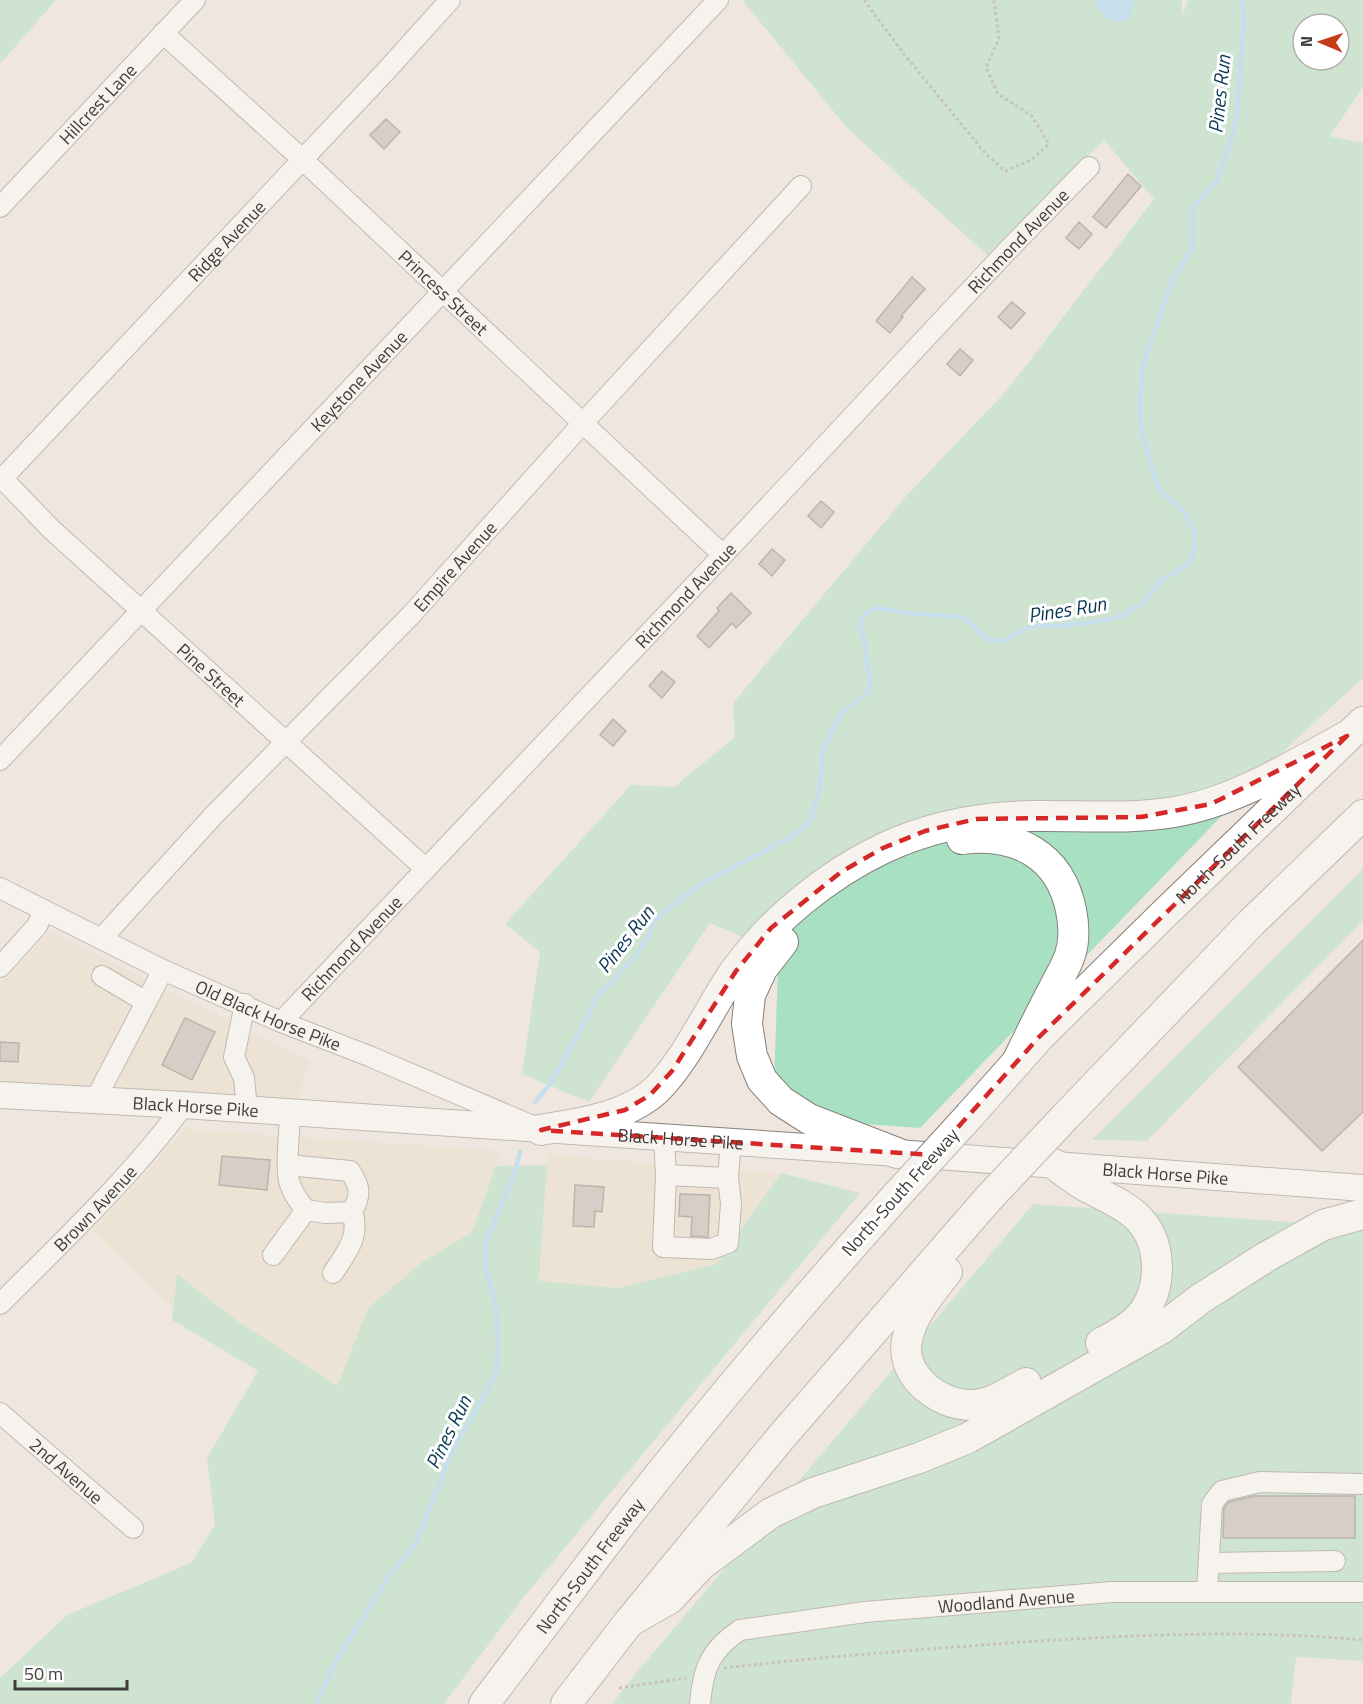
<svg xmlns="http://www.w3.org/2000/svg" width="1363" height="1704" font-family="'Titillium Web',sans-serif">
<rect width="100%" height="100%" fill="#efe7df"/>
<path fill="#eaddc9" d="M51,931L310,1062L297,1101L0,1082V983Z
M186,1129L501,1151L472,1232L422,1262L368,1308L337,1387L239,1322L178,1275L173,1307L92,1231Z
M548,1155L781,1173L717,1264L619,1288L539,1282Z"/>
<path fill="#a7e1c2" fill-rule="evenodd" d="M0,0H56L0,64Z
M742,0H1182V17L1188,0H1363V87L1330,136L1363,143V678L1293,742L920,1128L780,1118L774,1084L778,968L747,939L710,923L589,1102L522,1074L540,952L505,924L631,785L674,787L735,737L733,703L908,494L1008,389L1154,199L1104,140L987,255L848,129ZM1303,24H1339V60H1303Z
M1363,869V920L1147,1141L1092,1140Z
M547,1165L539,1281L618,1288L717,1264L781,1173L860,1193L524,1597L444,1704H0V1678L67,1615L191,1563L215,1525L207,1458L258,1371L172,1320L177,1274L239,1322L337,1386L368,1308L422,1262L472,1232L496,1166Z
M1033,1204L1363,1227V1661L1296,1657L1291,1704H612L631,1679Z"/>
<path fill="#97d2fe" d="M1095,0H1135L1129,21C1108,22 1103,19 1095,0Z"/>
<g fill="none" stroke-linecap="round" stroke-linejoin="round">
<path stroke="#97d2fe" stroke-width="4.5" d="M535,1102L550,1084L562,1064L598,996L633,959L649,936L654,922L659,917L684,896L704,882L795,835L810,821L820,789L822,756L825,744L843,711L866,695L870,685L864,638L859,624L865,614L878,608L908,613L963,617L988,640L1002,641L1031,626H1059L1101,621L1124,615L1143,603L1160,581L1190,563L1195,550V534L1186,514L1164,494L1157,484L1141,430L1140,403L1143,364L1154,333L1173,279L1193,247V207L1217,181L1233,133L1237,115L1244,25L1243,0
M316,1704L336,1661L391,1573L416,1543L452,1451L486,1394L496,1373L498,1347L496,1305L485,1268V1244L514,1176L520,1152"/>
</g>
<path fill="#bab1aa" stroke="#807771" stroke-width="1.5" d="M386,119L400,132L384,149L370,135Z
M1128,174L1141,186L1106,228L1093,217Z
M1079,222L1092,234L1079,249L1066,238Z
M912,277L925,289L901,316L903,317L890,333L876,321Z
M1012,302L1025,313L1011,329L998,317Z
M960,349L973,360L960,376L947,364Z
M821,501L834,512L821,528L808,516Z
M772,549L785,560L772,576L759,564Z
M731,593L751,613L736,628L732,623L709,648L697,636L719,611L717,608Z
M662,671L675,682L662,698L649,686Z
M613,719L626,731L613,746L600,735Z
M1363,940V1112L1322,1151L1238,1067Z
M185,1018L215,1032L192,1080L162,1065Z
M0,1042L19,1043L18,1062L0,1061Z
M222,1156L270,1160L267,1190L219,1185Z
M575,1185L604,1187L602,1212L595,1211L594,1227L573,1226Z
M680,1194L710,1195L708,1237L691,1236L692,1217L679,1216Z
M1254,1496H1355V1538H1223L1224,1508L1229,1502Z"/>
<g fill="none" stroke-linecap="round" stroke-linejoin="round">
<g stroke="#878079" stroke-width="22">
<g id="minor">
<path id="s1" d="M163,33L302,159L723,555"/>
<path id="s2" d="M0,207L195,0"/>
<path id="s3" d="M0,476L51,529L426,869"/>
<path id="s4" d="M0,481L386,71L450,0"/>
<path id="s5" d="M0,760L718,0"/>
<path id="s6" d="M0,888L163,970L281,1022L369,1056L528,1124"/>
<path id="s7" d="M101,939L214,815L411,615L583,423L801,186"/>
<path d="M0,967L37,926L44,910"/>
<path d="M102,976L146,1002"/>
<path d="M245,1004L234,1057L244,1078L247,1110"/>
<path id="s8" d="M281,1022L723,555L1007,251L1089,167"/>
<path d="M95,1100L163,970"/>
<path d="M664,1138L666,1175L728,1178L731,1142"/>
<path d="M288,1165L350,1171C361,1188 361,1195 352,1212L325,1213L306,1210C298,1201 292,1192 289,1181C285,1166 290,1129 290,1113"/>
<path d="M666,1175L663,1247L711,1249L728,1243L731,1204L728,1178"/>
<path d="M273,1255L306,1210"/>
<path d="M333,1273C346,1253 361,1236 352,1212"/>
<path id="s9" d="M0,1304C64,1240 130,1178 184,1105"/>
<path id="s10" d="M0,1413L133,1528"/>
<path d="M1209,1563L1335,1561"/>
<path d="M1207,1592L1212,1504L1222,1491L1260,1482L1363,1484"/>
<path id="s11" d="M700,1704C703,1668 710,1650 740,1630L865,1612L1112,1592H1363"/>
</g>
</g>
<g stroke="#878079" stroke-width="28">
<g id="major">
<path id="s12" d="M0,1095L184,1105L897,1153L1363,1188"/>
</g>
</g>
<g stroke="#878079" stroke-width="32">
<g id="highway">
<path d="M962,839C1016,832 1060,855 1071,910C1074,925 1075,940 1070,955C1066,967 1059,978 1054,988C1041,1013 1029,1037 1017,1062"/>
<path d="M783,942L762,969L750,995L747,1024L752,1056L762,1080L781,1101L809,1119L897,1153"/>
<path id="s13" d="M970,1115L1040,1036L1165,913L1363,722"/>
<path d="M1066,1116L1251,923L1363,815"/>
<path d="M541,1130C578,1123 618,1119 649,1096C682,1071 710,1006 735,971C772,920 827,875 884,848C931,826 980,817 1032,816C1079,815 1127,820 1174,812C1235,802 1294,765 1347,736"/>
<path d="M1054,1164C1065,1172 1077,1182 1089,1188C1105,1197 1122,1203 1136,1216C1161,1239 1163,1282 1145,1310C1136,1324 1115,1336 1101,1343"/>
<path d="M947,1272C932,1291 914,1312 908,1336C897,1373 937,1405 971,1405C991,1405 1009,1392 1026,1383"/>
<path d="M629,1622L669,1599L701,1565L771,1513L813,1493L919,1458L968,1438L1161,1329L1200,1299L1266,1257L1323,1225L1363,1214"/>
<path id="s14" d="M484,1704C527,1648 570,1591 613,1534C703,1417 800,1304 898,1194"/>
<path d="M566,1704L629,1622L783,1435L988,1199"/>
</g>
</g>
<path stroke="#9b9690" stroke-width="3" stroke-dasharray="3 3" stroke-linecap="butt" d="M864,0L904,54L985,153L1005,171L1031,160L1049,144L1032,116L997,93L986,67L999,39L994,0
M724,1668C819,1657 914,1650 1009,1643C1127,1635 1245,1629 1363,1640
M619,1688L686,1678"/>
<use href="#minor" stroke="#fff" stroke-width="20"/>
<use href="#major" stroke="#fff" stroke-width="26"/>
<use href="#highway" stroke="#fff" stroke-width="30"/>
<g stroke="#878079" stroke-width="32" stroke-linecap="butt">
<path id="highway-bridge" d="M898,1194L970,1115
M988,1199L1066,1116"/>
</g>
<use href="#highway-bridge" stroke="#fff" stroke-width="30"/>
</g>
<path d="M0 0H1363V1704H0ZM1347,736L1040,1036L933,1155L541,1130L625,1110L650,1095L672,1071L736,971L771,928L841,872L883,848L925,831L976,819L1141,817L1211,804Z" fill="#efe7df" fill-opacity=".55" fill-rule="evenodd"/>
<path fill="none" stroke="#d62828" stroke-width="4.5" stroke-dasharray="12 8" stroke-linejoin="round" d="M1347,736L1040,1036L933,1155L541,1130L625,1110L650,1095L672,1071L736,971L771,928L841,872L883,848L925,831L976,819L1141,817L1211,804Z"/>
<g text-anchor="middle" dominant-baseline="central" stroke-width="6" stroke-linejoin="round" paint-order="stroke">
<g font-size="18" fill="#3f3c39" stroke="#fff">
<text stroke="none"><textPath href="#s2" startOffset="142">Hillcrest Lane</textPath></text>
<text stroke="none"><textPath href="#s4" startOffset="330">Ridge Avenue</textPath></text>
<text stroke="none"><textPath href="#s8" startOffset="1074">Richmond Avenue</textPath></text>
<text stroke="none"><textPath href="#s1" startOffset="382">Princess Street</textPath></text>
<text stroke="none"><textPath href="#s5" startOffset="522">Keystone Avenue</textPath></text>
<text stroke="none"><textPath href="#s7" startOffset="514">Empire Avenue</textPath></text>
<text stroke="none"><textPath href="#s8" startOffset="588">Richmond Avenue</textPath></text>
<text stroke="none"><textPath href="#s3" startOffset="290">Pine Street</textPath></text>
<text stroke="none"><textPath href="#s13" startOffset="382">North-South Freeway</textPath></text>
<text stroke="none"><textPath href="#s8" startOffset="102">Richmond Avenue</textPath></text>
<text stroke="none"><textPath href="#s6" startOffset="297">Old Black Horse Pike</textPath></text>
<text stroke="none"><textPath href="#s12" startOffset="196">Black Horse Pike</textPath></text>
<text stroke="none"><textPath href="#s12" startOffset="682">Black Horse Pike</textPath></text>
<text stroke="none"><textPath href="#s12" startOffset="1168">Black Horse Pike</textPath></text>
<text transform="translate(900 1192) rotate(-48)">North-South Freeway</text>
<text stroke="none"><textPath href="#s9" startOffset="135">Brown Avenue</textPath></text>
<text stroke="none"><textPath href="#s10" startOffset="88">2nd Avenue</textPath></text>
<text stroke="none"><textPath href="#s14" startOffset="174">North-South Freeway</textPath></text>
<text stroke="none"><textPath href="#s11" startOffset="356">Woodland Avenue</textPath></text>
</g>
<g font-size="20" font-style="italic" fill="#093955" stroke="#fff">
<text transform="translate(1219 94) rotate(-84)">Pines Run</text>
<text transform="translate(1067 609) rotate(-9)">Pines Run</text>
<text transform="translate(625 939) rotate(-52)">Pines Run</text>
<text transform="translate(448 1432) rotate(-64)">Pines Run</text>
</g>
</g>
<g transform="translate(1321 42) rotate(272)"><circle r="28" fill="#ffffff" stroke="#b2b1b0" stroke-width="1.5"/>
<path d="M0-4.5L10 22L0 15L-10 22Z" fill="#c53b17"/>
<text y="-9" font-size="16" font-weight="bold" text-anchor="middle" fill="#3f3c39">N</text>
</g>
<path d="M15 1680v9h112v-9" fill="none" stroke="#3f3c39" stroke-width="3"/>
<text x="24" y="1680" font-size="18" fill="#3f3c39" stroke="#ffffff" stroke-width="4.5" paint-order="stroke">50 m</text>
</svg>
